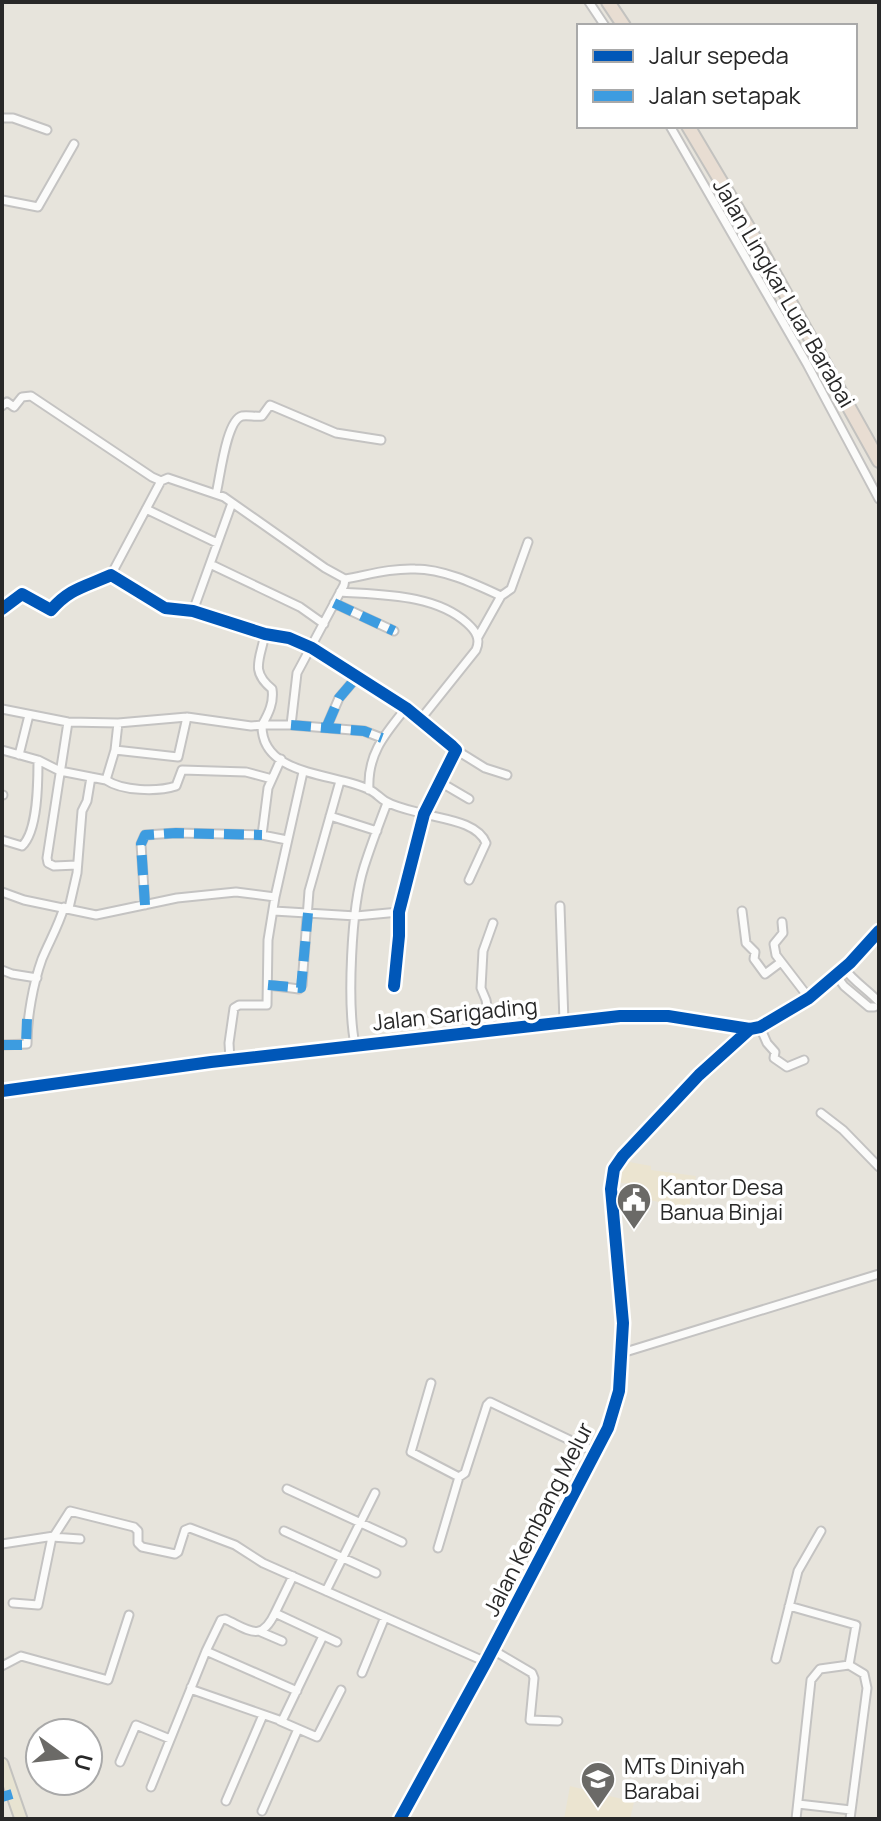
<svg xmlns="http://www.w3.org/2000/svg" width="881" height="1821" font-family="Manrope,sans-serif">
<rect width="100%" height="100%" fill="#e7e4dc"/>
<path fill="#ebe4d0" d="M624,1161L651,1166V1170L696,1176L689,1208L639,1198L640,1184L621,1183L618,1175Z
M570,1786L634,1802L630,1819H564Z"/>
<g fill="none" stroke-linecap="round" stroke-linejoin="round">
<g stroke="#c4c3c2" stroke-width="11">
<path id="street" d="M589,2L605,26
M2,118H13L47,130
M670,126L807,364L879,499
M2,200L38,207L74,144
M2,406L7,402L14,407L22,397L31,396L152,477L161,481L168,478L224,497L325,568L345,579L344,585L297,673L291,725H262
M216,494C220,479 226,420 242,416C248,415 256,417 262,416L270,405L336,433L381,440
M146,509L217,543
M210,564L300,607L324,624
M111,575L161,481
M345,579C368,575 391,568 415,569C444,569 475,584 501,596
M340,592C382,595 435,594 467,623C476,631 481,639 476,650L420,720
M334,603L394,631
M2,609L22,594L51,610C70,588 85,587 111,575L165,608L193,611L265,634L289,638L312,648L406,708L452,746L456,750L424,814L399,912V936L394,986
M193,611L232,503
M478,637L501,596L511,589L528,542
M2,709L68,722L118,723L187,717L251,726L262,725C261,777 337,773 370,790C376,793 380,798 385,801C395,807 409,810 421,813C440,819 477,821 486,843L469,880
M68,722L47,858L48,863L54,866L77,865
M262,725C269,713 274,702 272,689C250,671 260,660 265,634
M291,725L364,731L382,738
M327,726L339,698L356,678
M2,750L38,760L60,771L106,780L115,750L118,723
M115,750L178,757L187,717
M456,750L485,768L507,775
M19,755L29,715
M281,759L268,788L262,835L287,840
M106,780C122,791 157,792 176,786L182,770L246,772L272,779
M440,782L469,799
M369,790C367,754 385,734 406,708
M2,795H3
M330,816L377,831
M2,840L22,846C38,831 38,782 38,760
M2,892L24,900L96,915L177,898L236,892L275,897L268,940L267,1005H239L234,1008L229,1043L230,1060
M275,897L303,772
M145,905L141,844L145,835L176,833L262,835
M560,906L564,1022
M69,908L77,873L82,811L87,801L91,777
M274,911L356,916L399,912
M742,911L746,943L755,952L754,959L765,974L781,962
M782,922L783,933L774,944L776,955L809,998
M844,968C853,981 868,990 879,1002
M2,970L12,974L37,978
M836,975L844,986L869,1007H874
M268,985L299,989L302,985L309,891L340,781
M760,1027L767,1043L775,1052L774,1058L787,1067L804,1060
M491,1029L486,1000L481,988L483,951L493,923
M2,1045L27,1044C27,1018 33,984 42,959C49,942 59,925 64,907
M355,1045C347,1003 351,908 364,867C371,845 379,824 387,803
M821,1113L843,1130L879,1167
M622,1353L879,1274
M431,1383L411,1452L459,1477L465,1473L487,1405L490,1402L597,1453
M287,1489L402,1542
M284,1531L376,1573
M2,1544L54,1536L70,1511L134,1527L138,1531V1543L142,1547L175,1554L178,1552L185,1530L190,1528L235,1545L263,1563L486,1662
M438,1548L459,1477
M293,1576L275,1613L337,1642
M326,1591L375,1493
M13,1603L38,1605L52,1537L80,1539
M789,1606L856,1625L849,1665L864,1674L867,1688L850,1819
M261,1632L282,1641
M493,1650L532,1673L534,1678L530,1720L558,1721
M206,1651L221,1620L225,1619C249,1630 261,1643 275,1613
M776,1659L798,1571L821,1531
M2,1666L21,1656L108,1680L129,1615
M362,1673L385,1617
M191,1687L193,1690L282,1721L323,1636
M280,1721L317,1737L341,1690
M120,1762L136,1725L170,1739
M151,1787L206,1651L297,1691
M226,1801L263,1715
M798,1804L851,1810
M262,1811L298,1729
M796,1819L811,1680L820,1669L849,1665"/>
</g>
<g stroke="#c4c3c2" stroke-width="14">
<path id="secondary" d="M2,1091L211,1062L620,1016H668L750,1029L760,1027L809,998L850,963L879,931
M400,1819L486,1662L608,1428L619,1391L623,1323L611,1189L614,1169L623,1156L699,1075L750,1029"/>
</g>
<g stroke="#c3c2bf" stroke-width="15">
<path id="primary" d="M2,1764L21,1819"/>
</g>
<g stroke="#c3c2bf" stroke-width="16">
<path id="highway" d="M608,2L624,26
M688,126L751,232L879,461"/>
</g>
<use href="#street" stroke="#fbfbfa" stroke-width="7"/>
<use href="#secondary" stroke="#fbfbfa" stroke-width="10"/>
<use href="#primary" stroke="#e7e3d1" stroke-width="11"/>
<use href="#highway" stroke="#e8ddd2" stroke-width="12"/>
<path stroke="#3d9ce0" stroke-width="10" stroke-dasharray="20 10" stroke-linecap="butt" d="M334,603L394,631
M291,725L364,731L382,738
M327,726L339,698L356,678
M145,905L141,844L145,835L176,833L262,835
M268,985L301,988L308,913
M2,1045H26L27,1019L31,1012
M2,1797L12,1794"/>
<g stroke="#fff" stroke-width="17">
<path id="cycleway" d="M2,609L22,594L51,610C70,588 85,587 111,575L165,608L193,611L265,634L289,638L312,648L406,708L452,746L456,750L424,814L399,912V936L394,986
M2,1091L211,1062L620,1016H668L750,1029L760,1027L809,998L850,963L879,931
M400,1819L486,1662L608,1428L619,1391L623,1323L611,1189L614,1169L623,1156L699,1075L750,1029"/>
</g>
<use href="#cycleway" stroke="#0057b8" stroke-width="12"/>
</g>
<defs>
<g id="civic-pin" transform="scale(1.8)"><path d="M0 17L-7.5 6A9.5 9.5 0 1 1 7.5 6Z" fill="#6b6a67" stroke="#fff"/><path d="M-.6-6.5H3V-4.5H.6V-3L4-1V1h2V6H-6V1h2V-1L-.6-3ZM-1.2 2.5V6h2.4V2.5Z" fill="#fff"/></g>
<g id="school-pin" transform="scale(1.8)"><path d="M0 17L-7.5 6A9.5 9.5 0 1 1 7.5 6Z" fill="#6b6a67" stroke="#fff"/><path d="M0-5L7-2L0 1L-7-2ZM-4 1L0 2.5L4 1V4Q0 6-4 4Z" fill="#fff"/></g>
</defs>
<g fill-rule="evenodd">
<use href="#civic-pin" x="634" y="1200"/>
<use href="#school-pin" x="598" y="1779"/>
</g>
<g text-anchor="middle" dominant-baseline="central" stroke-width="7" stroke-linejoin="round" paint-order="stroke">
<g font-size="22" fill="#282828" stroke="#fff">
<text transform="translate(784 293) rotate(60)">Jalan Lingkar Luar Barabai</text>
<text transform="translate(455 1014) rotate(-6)">Jalan Sarigading</text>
<text transform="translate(538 1519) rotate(-63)">Jalan Kembang Melur</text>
</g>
<g font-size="22" fill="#282828" stroke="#fff" text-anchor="start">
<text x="660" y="1187">Kantor Desa<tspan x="660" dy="25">Banua Binjai</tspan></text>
<text x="624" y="1766">MTs Diniyah<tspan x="624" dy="25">Barabai</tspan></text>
</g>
</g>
<rect width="881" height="1821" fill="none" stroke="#282828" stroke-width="8"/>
<rect x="577" y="24" width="280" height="104" fill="#ffffff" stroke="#a9a9a9" stroke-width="2"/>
<rect x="593" y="50" width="40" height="12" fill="#0057b8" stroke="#a9a9a9" stroke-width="2"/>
<text x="649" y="64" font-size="24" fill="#282828">Jalur sepeda</text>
<rect x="593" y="90" width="40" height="12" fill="#3d9ce0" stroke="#a9a9a9" stroke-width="2"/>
<text x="649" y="104" font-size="24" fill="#282828">Jalan setapak</text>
<g transform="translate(64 1757) rotate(105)"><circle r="38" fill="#ffffff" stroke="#a9a9a9" stroke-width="2"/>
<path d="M0-6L14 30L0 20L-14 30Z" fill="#6b6a67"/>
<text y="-12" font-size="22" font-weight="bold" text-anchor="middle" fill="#282828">U</text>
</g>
</svg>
